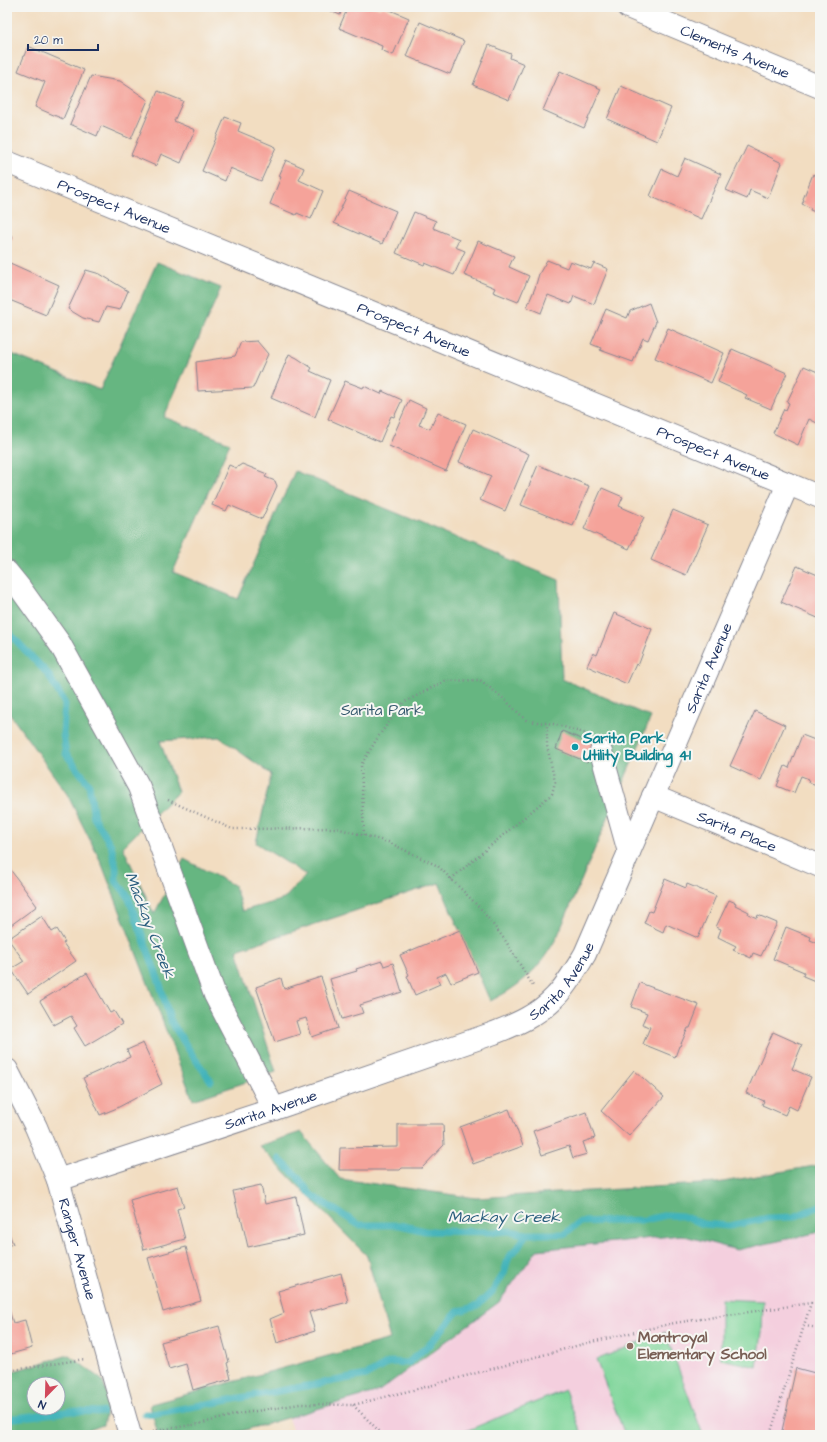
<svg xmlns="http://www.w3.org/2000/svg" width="827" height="1442" font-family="'Architects Daughter',sans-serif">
<rect width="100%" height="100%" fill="#f6f6f2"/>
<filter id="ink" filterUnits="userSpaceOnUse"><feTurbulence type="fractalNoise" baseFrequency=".025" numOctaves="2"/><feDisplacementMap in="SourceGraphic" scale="8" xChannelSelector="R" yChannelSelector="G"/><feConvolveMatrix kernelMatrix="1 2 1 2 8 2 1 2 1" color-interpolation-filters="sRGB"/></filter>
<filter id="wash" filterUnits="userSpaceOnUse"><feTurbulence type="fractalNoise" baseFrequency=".012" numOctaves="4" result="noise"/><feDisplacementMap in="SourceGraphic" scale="16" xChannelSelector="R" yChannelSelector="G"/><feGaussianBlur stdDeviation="0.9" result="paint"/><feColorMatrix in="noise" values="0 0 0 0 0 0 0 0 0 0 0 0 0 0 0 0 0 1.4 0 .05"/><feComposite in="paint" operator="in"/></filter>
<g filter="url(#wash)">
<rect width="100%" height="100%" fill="#f2ddc1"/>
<path fill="#f4cfde" d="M820,1232V1435H294L288,1418L379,1391L499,1302L537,1250L681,1235L737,1250Z"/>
<path fill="#7ed599" stroke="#4c827c" d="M721,1299L763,1301L762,1333L757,1367L721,1359Z
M665,1332L703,1435H625L596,1360Z
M565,1390L582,1435H456Z"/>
<path fill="#66b681" stroke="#407270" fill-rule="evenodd" d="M157,262L221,288L164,417L230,443L173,572L238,599L295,471L559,580L562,679L651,717L558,935C541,967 523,985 490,1001L439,883L237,950L276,1072L193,1100L101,862L67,794L7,710V352L100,390ZM219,737L271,774L256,843L306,875L284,899L242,911L235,886L184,859L154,914L123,847L178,792L160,741Z
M301,1132L340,1179L476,1198L717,1183L820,1165V1232L737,1250L681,1235L537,1250L499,1302L379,1391L228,1435H158L150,1405L151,1404L390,1339L367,1256L259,1146Z
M69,1355L102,1380L109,1399L103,1425L78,1434L7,1435V1373ZM34,1384H58V1408H34Z"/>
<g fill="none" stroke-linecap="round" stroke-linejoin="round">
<path stroke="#43b3ba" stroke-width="7" d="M7,631L48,674L65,704L63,734L66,754L89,784L94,818L111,845L116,867V881L128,896L160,984L170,1020L193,1056L211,1081
M279,1159L297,1176L311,1195L359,1225H400L425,1231L494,1232L510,1231L526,1234H564L580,1222L645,1220L667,1215L682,1216L703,1224L729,1226L768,1218L794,1217L820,1206
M145,1414H152L367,1375L390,1362L408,1363L430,1344L457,1312L477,1306L493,1291L504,1273L509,1256L518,1248L526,1234
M7,1419L72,1411L102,1412"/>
</g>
<g id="blocks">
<path fill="#f5a39a" d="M321,7H343L340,15Z
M348,7H375L380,9L381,7H383L409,18L393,55L381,50L382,46L339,28Z
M420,22L464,41L450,74L406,56Z
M489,45L511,54L510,58L524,64L509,100L473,85Z
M28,46L84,70L63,119L35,107L45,82L18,71Z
M560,71L601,89L584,128L543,110Z
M91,76L120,81L148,100L131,139L101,126L97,136L70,124Z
M621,86L671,108L657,141L607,119Z
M158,91L183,101L174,121L195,130L181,163L161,154L156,166L131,155Z
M225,117L241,123L238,131L276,147L261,181L230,168L225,181L202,171Z
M747,146L782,163L768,198L750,190L747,199L726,190Z
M685,158L721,174L701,219L650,196L662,169L677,176Z
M286,160L304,168L299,180L323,191L311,219L297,213L296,215L270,204L281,177L279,176Z
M813,174L820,178V214L810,210L811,208L802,204L804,200L803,199Z
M349,191L396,211L382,244L334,223Z
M414,212L436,221L433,228L459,239L455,247L465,251L454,275L425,263L424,265L396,253Z
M7,234L13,237L7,249Z
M478,241L514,256L509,267L529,276L518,302L493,292L495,288L464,275Z
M547,260L567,268L570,261L591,269L594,263L608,269L594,304L574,296L571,304L548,295L541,313L527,307L535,288L539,274Z
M10,263L59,285L46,315L7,299V271Z
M86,270L100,274L128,291L120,310L106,307L99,322L83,318L68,309Z
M649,303L656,322L648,340L643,338L633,362L600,350L601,348L591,344L606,309L627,318L630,311Z
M668,328L724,353L711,383L655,358Z
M257,341L268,354L253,388L198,391L196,362L235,356L241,342Z
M732,349L787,373L771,409L745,398L747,395L718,382Z
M289,354L297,358L312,368L310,371L330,380L315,417L271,398Z
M804,366L820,373V428L818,427L819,424L809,419L798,445L773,433L784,409L786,410L789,403L787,402Z
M345,381L363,388L364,386L381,394L382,391L402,400L394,417L391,416L380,442L328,419Z
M409,400L426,408L419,425L430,429L438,412L466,424L446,471L389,446Z
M473,429L529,454L505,511L480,500L491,476L459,462Z
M242,464L267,474L265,477L275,481L277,486L262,519L229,505L226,511L212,505L229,465L236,468Z
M538,465L589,486L573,526L521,505Z
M602,488L623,497L619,506L644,517L629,549L584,529Z
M673,510L708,525L686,575L651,560Z
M797,566L820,576V619L781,602Z
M614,613L652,629L638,666L636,664L627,684L587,666L593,653L597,655Z
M755,711L785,725L761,780L730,766Z
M562,731L594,744L587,762L556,749Z
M802,735L820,742V786L808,782L809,779L801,776L794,793L777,786L785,766L789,768Z
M7,865L37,906L7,928Z
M665,879L686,888L687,884L716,896L698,938L666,924L663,932L644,923L649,911L652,912Z
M729,900L736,903L735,905L749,912L748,914L757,918L758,915L777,923L761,956L753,953L751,958L733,950L736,946L718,937L721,929L716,927Z
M42,916L52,932L57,929L65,942L63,943L76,961L28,994L11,969L24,961L8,939Z
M786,927L811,937L810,940L820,944V983L803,976L804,972L773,959Z
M460,930L478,972L451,983L446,973L437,977L440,984L415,995L407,976L409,975L400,955Z
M382,961L384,966L393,963L402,992L360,1005L363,1013L342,1019L330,979L357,971L356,969Z
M87,973L110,1013L114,1011L122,1024L85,1046L74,1028L77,1026L71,1016L54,1025L40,1001Z
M321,977L338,1028L312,1037L306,1018L296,1021L300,1034L275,1042L256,987L281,978L284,989Z
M640,983L699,1005L690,1028H688L680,1046H679L675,1057L643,1044L650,1027L642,1024L647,1013L631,1007Z
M773,1032L802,1045L792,1069L811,1077L797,1110L789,1106L785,1115L762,1105L764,1101L746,1093Z
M143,1043L162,1084L117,1108L100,1115L83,1078L130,1057L127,1050Z
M634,1070L664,1097L629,1136L601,1111Z
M509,1109L523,1146L473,1164L460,1127Z
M586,1112L595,1138L583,1142L587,1154L573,1158L569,1146L542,1155L533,1131Z
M398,1124H443L444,1145L422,1168H402L400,1170H339L340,1148L398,1147Z
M261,1185L265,1204L296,1197L304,1235L248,1247L241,1217H239L233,1191Z
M178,1186L184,1207L177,1209L185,1239L144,1250L130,1200Z
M7,1228L13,1244L7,1246Z
M186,1247L201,1301L163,1312L148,1258Z
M341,1273L348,1302L309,1312L315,1331L277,1343L270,1319L284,1313L278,1291Z
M7,1303L13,1323L25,1320L32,1348L7,1355Z
M219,1326L229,1362L227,1363L231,1379L193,1390L186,1364L169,1369L161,1342Z
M816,1367L820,1368V1435H781L796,1368L815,1373Z"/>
</g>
</g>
<g filter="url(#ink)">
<use href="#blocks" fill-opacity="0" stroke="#868690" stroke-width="1"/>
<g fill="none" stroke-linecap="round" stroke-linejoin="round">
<g stroke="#868690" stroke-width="24">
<g id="minor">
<path id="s1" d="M628,7L820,87"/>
<path id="s2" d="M7,162L820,497"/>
<path d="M7,572L20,588L60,644L139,787L215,995L274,1109"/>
<path d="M601,752L629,852"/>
<path id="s3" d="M653,796L820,866"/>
<path id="s4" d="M7,1070L36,1127L58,1180L130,1435"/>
<path id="s5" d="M58,1180L274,1109L494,1033C517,1024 538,1015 555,997C567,985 576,969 585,954L788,484"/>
</g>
</g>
<path stroke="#868690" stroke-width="2.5" stroke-dasharray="1 3" stroke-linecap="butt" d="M168,800L232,829L336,828L388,842L438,866L480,908L505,940L533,986
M364,835L361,765L378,737L403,703L445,681L480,680L504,699L527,721L554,724L587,734
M451,879L552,794L555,782L547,746V723
M804,1326L820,1328
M7,1371L85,1359
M353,1405L383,1435
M153,1431L199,1424L238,1414L300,1404L353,1405L429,1386L587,1343L674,1323L811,1303L770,1435"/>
<use href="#minor" stroke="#fff" stroke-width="22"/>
</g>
</g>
<circle fill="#0f9aa8" stroke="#f6f6f2" stroke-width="1.5" cx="575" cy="747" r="4"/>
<circle fill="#8d6e63" stroke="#f6f6f2" stroke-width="1.5" cx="630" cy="1346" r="4"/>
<g text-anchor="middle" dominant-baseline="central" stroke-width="4" stroke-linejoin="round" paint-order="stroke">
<g font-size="15" fill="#1b2f5e" stroke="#f6f6f2">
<text stroke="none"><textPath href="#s1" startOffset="116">Clements Avenue</textPath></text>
<text stroke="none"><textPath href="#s2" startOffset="116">Prospect Avenue</textPath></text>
<text stroke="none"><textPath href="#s2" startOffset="440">Prospect Avenue</textPath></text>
<text stroke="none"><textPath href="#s2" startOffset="764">Prospect Avenue</textPath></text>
<text stroke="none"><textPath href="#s5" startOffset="896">Sarita Avenue</textPath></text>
<text stroke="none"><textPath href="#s3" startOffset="91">Sarita Place</textPath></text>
<text stroke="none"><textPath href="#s5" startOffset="548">Sarita Avenue</textPath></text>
<text stroke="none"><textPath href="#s5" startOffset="224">Sarita Avenue</textPath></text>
<text stroke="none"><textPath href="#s4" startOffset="193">Ranger Avenue</textPath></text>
</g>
<g font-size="15" fill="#34586d" stroke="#f6f6f2">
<text x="382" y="710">Sarita Park</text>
</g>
<g font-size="15" font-weight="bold" fill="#0d838f" stroke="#f6f6f2" text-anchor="start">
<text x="583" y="738">Sarita Park<tspan x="583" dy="17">Utility Building 41</tspan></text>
</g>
<g font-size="15" font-weight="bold" fill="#785e54" stroke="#f6f6f2" text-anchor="start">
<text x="638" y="1337">Montroyal<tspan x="638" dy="17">Elementary School</tspan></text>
</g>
<g font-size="16" font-style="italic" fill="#295d7e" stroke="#f6f6f2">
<text transform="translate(150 925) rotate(69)">Mackay Creek</text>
<text x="504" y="1217">Mackay Creek</text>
</g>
</g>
<rect width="827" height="1442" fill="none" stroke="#f6f6f2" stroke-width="24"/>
<g transform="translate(46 1396) rotate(203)"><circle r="19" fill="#f6f6f2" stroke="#9ea6b7"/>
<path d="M0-3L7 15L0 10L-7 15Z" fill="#d1495b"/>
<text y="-6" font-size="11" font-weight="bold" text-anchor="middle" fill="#1b2f5e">N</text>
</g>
<path d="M28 44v6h70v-6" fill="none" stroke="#1b2f5e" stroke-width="2"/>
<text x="34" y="44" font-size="12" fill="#1b2f5e" stroke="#f6f6f2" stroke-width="3" paint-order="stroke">20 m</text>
</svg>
